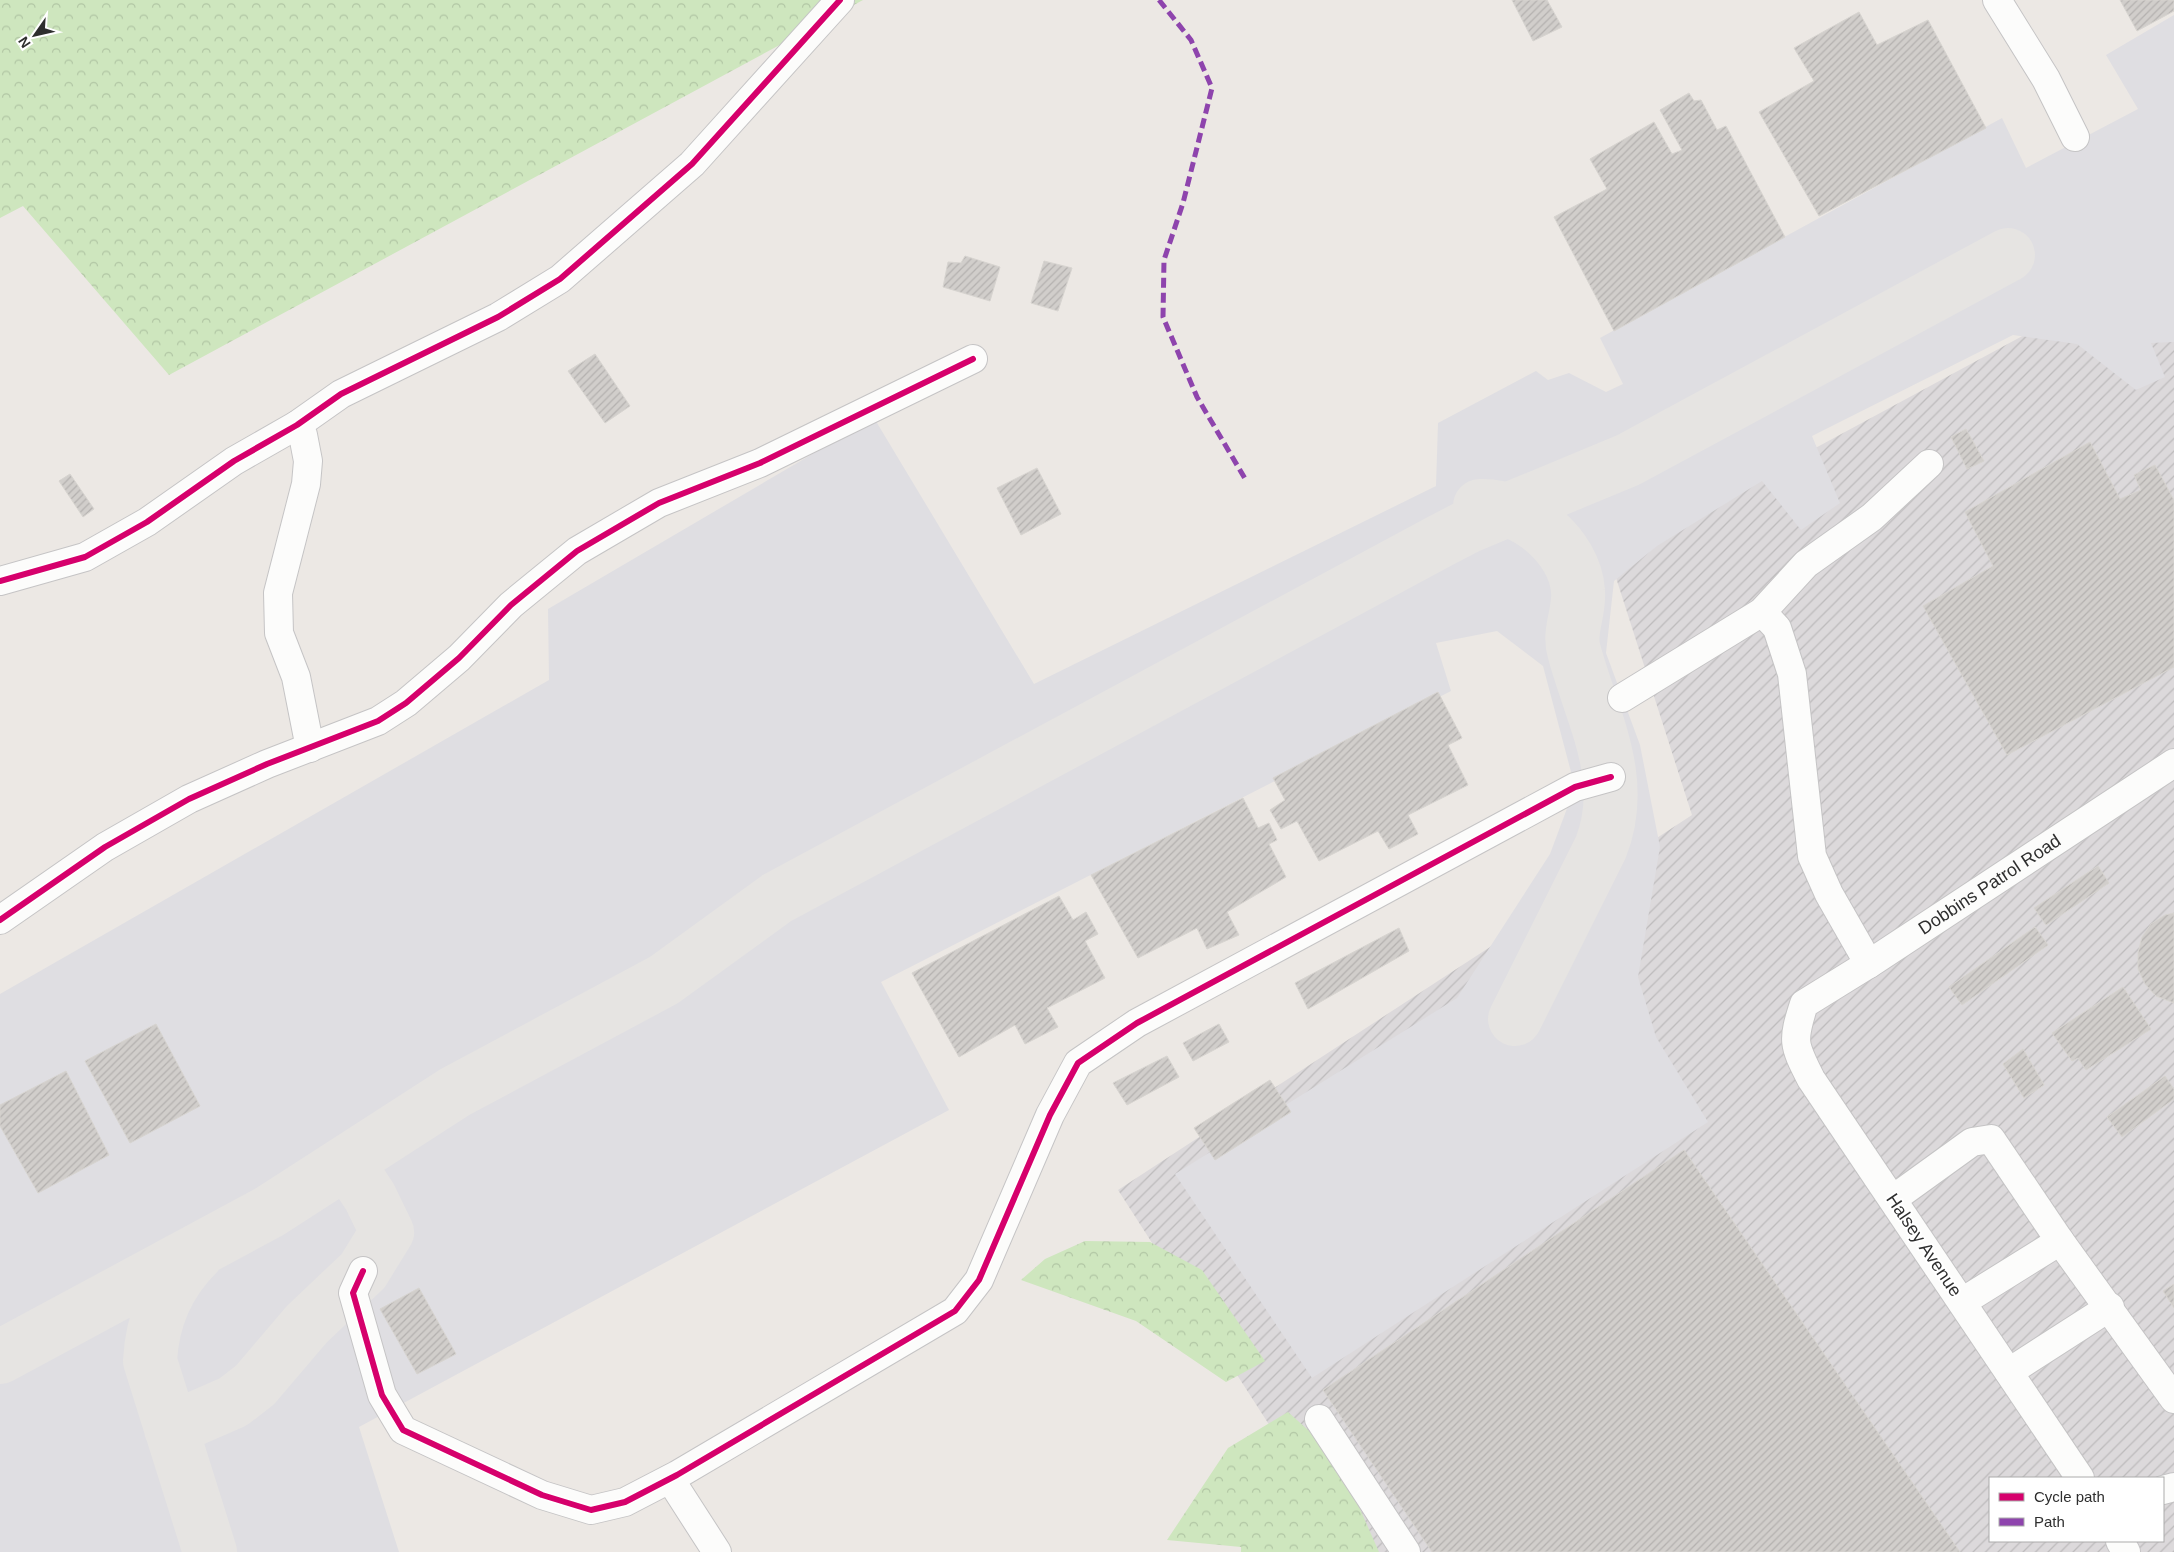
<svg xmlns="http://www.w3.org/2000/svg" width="2174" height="1552" font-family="Arial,sans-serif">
<defs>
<pattern id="industrial-furrows" width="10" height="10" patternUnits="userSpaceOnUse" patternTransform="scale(1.25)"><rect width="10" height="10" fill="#dcd9db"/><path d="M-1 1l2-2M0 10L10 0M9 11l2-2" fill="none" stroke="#bdbbbc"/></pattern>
<pattern id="forest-crowns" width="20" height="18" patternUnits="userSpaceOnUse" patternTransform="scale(1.25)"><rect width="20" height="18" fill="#cee6be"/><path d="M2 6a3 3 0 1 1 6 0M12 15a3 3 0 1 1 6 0" fill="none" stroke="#b1c6a4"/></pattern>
<pattern id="building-hatch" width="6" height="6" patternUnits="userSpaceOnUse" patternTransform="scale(1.25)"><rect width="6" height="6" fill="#d1cecb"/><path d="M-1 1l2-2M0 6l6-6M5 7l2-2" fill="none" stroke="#b4b1af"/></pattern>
</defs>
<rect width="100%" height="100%" fill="#ece8e4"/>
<path fill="url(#industrial-furrows)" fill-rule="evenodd" d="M2174,254V1552H1351L1118,1190L1692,815L1610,559ZM1990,1478H2163V1541H1990Z"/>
<path fill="#dfdee2" d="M2174,15V342L2151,343L2165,377L2136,390L2077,344L2013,335L1812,436L1840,503L1801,530L1762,481L1657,546L1614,581L1606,653L1640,745L1660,847L1638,977L1656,1037L1708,1122L1312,1378L1175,1174L1457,998L1550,854L1575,787L1543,666L1497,631L1436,643L1451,691L881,982L949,1110L359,1427L399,1552H0V994L549,680L548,609L874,418L1034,684L1436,486L1438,423L1536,371L1548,380L1569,373L1606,392L1623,384L1600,338L2002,118L2026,168L2138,109L2106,55Z"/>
<path fill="url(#forest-crowns)" d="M0,0H863L169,375L23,206L0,218Z
M1085,1241L1150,1242L1202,1270L1265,1361L1226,1382L1136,1321L1021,1280L1045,1259Z
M1288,1412L1336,1455L1379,1552H1241V1547L1167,1540L1228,1448Z"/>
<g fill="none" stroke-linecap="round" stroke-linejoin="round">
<path stroke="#e6e4e2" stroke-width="54" d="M1480,506C1524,504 1575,546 1578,591C1580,612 1568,631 1574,651C1592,718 1628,778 1601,847L1515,1019
M197,1254C168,1283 152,1320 150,1361L210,1552
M0,1357L269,1212L455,1092L664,980L777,898L1442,540L1469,526L1628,460L2008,255
M171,1429L233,1402L255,1385L307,1324L363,1271L387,1232L370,1197L347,1162"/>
</g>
<path fill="url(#building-hatch)" stroke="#d7d4d0" d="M1512,0H1547L1562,27L1533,41Z
M2120,0H2174V11L2137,31Z
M1859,12L1877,45L1928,20L1986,128L1819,216L1759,112L1814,81L1794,48Z
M1689,93L1694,101L1701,100L1717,130L1726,126L1785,237L1614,331L1554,217L1607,189L1590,159L1654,122L1672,154L1682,150L1660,110Z
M965,256L1000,267L990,301L943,287L948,262L961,263Z
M1044,261L1072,268L1058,311L1031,303Z
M595,354L630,406L605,423L568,371Z
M1966,429L1984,461L1967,469L1951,437Z
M2090,442L2120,499L2141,490L2134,475L2155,465L2174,500V667L2007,755L1923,606L1993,566L1965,512Z
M1037,468L1061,514L1021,535L997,488Z
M70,474L94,509L83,517L59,481Z
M1438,692L1462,738L1448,745L1468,785L1408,815L1418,834L1389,849L1378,831L1319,861L1297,821L1281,829L1270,810L1285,800L1273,778Z
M1243,798L1258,828L1269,823L1277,840L1269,844L1286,877L1227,912L1239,935L1207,949L1197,928L1138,958L1091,875Z
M2098,866L2109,883L2046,925L2034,908Z
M1059,896L1073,920L1086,912L1098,934L1085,941L1105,978L1047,1008L1058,1027L1025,1044L1015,1025L959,1057L912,973Z
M2174,913V1003L2156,996L2145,984L2138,969V953L2142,937L2151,924L2165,915Z
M2035,927L2048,945L1962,1005L1949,987Z
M1399,928L1409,951L1308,1009L1295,983Z
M2123,987L2151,1029L2086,1070L2078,1058L2072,1061L2052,1033Z
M156,1024L200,1106L130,1143L85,1061Z
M1219,1024L1229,1042L1193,1061L1183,1043Z
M2023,1049L2044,1085L2024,1098L2003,1064Z
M1167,1056L1179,1077L1127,1105L1113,1083Z
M66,1071L109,1155L38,1193L0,1126V1105Z
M2165,1076L2174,1089V1099L2122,1137L2107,1117Z
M1270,1080L1291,1112L1215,1160L1194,1128Z
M1684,1150L1960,1552H1432L1323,1390Z
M2174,1284V1308L2163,1291Z
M419,1288L456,1354L417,1374L380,1309Z"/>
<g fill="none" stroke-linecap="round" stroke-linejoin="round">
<g stroke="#c5c4c5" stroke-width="30">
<g id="minor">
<path d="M1997,0L2046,79L2075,137"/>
<path d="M297,425L303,435L308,461L306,484L278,593L279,633L296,677L310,748"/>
<path d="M0,581L85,557L147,522L234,461L297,425L341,394L498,317L560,279L692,164L840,0"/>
<path d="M1762,612L1777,628L1792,674L1812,856L1829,894L1869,964"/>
<path d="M1622,698L1762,612L1806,564L1872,517L1929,464"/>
<path d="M0,920L105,847L189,799L267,764L378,721L406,703L459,658L511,605L577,551L659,503L760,463L973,359"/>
<path d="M1893,1199L1972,1142L1991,1139L2060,1241L2174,1399"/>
<path d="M363,1271L353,1293L382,1395L403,1430L542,1495L591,1510L625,1502L677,1475L955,1311L979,1280L1050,1115L1078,1063L1137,1023L1575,787L1611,777"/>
<path d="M1962,1302L2060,1241"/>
<path d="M2009,1372L2110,1307"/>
<path d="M1319,1419L1406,1552"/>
<path id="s1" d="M2080,1478L1811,1079C1793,1044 1792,1041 1804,1004L1875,960L2174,763"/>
<path d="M670,1479L717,1552"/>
<path d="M2163,1490L2174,1487"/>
<path d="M2120,1541L2126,1552"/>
</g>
</g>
<use href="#minor" stroke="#fcfcfb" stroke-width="28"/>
<path stroke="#8e44ad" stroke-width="5" stroke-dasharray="10 5" stroke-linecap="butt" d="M1159,0L1191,40L1212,88L1183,203L1164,260L1163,317L1197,397L1247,482"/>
<g stroke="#fff" stroke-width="9">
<path id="cycleway" d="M0,581L85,557L147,522L234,461L297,425L341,394L498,317L560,279L692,164L840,0
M0,920L105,847L189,799L267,764L378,721L406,703L459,658L511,605L577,551L659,503L760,463L973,359
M363,1271L353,1293L382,1395L403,1430L542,1495L591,1510L625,1502L677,1475L955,1311L979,1280L1050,1115L1078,1063L1137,1023L1575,787L1611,777"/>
</g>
<use href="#cycleway" stroke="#d6006c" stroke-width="6"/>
</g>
<g text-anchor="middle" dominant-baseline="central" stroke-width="4" stroke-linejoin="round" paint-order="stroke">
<g font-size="18" fill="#2e2e2e" stroke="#fff">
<text stroke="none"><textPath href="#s1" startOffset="781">Dobbins Patrol Road</textPath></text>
<text transform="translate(1924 1245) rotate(56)">Halsey Avenue</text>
</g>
</g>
<rect x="1989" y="1477" width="175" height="65" fill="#ffffff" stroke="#ababab"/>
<rect x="1999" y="1493" width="25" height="8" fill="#d6006c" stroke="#ababab"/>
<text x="2034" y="1502" font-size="15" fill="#2e2e2e">Cycle path</text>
<rect x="1999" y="1518" width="25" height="8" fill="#8e44ad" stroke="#ababab"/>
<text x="2034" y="1527" font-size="15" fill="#2e2e2e">Path</text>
<g transform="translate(35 35) rotate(236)" stroke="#ffffff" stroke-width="4" paint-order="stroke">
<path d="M0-4L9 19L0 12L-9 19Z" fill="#2e2e2e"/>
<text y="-8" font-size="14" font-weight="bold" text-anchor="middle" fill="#2e2e2e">N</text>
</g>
</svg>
